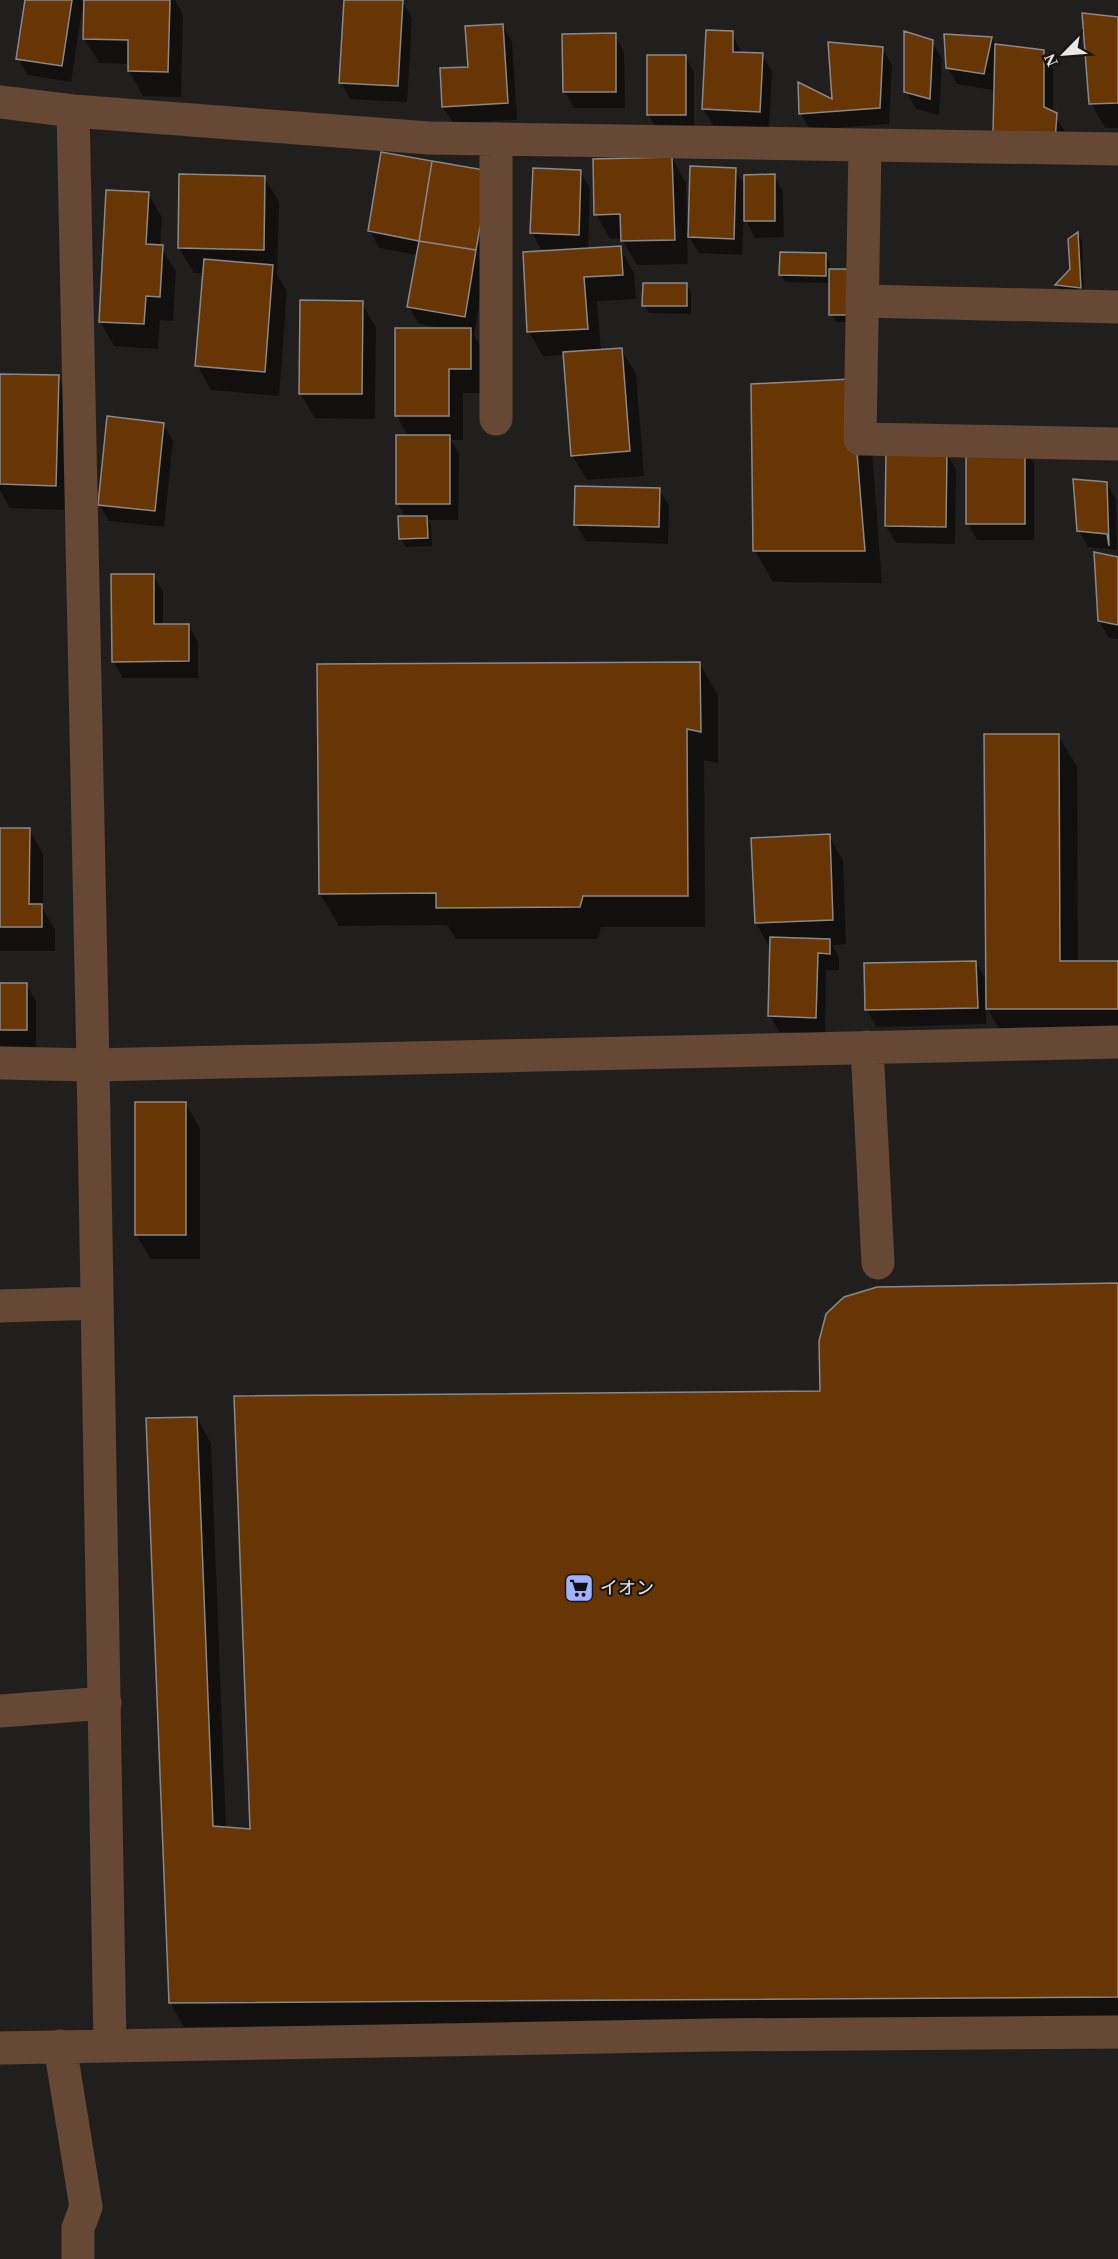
<svg xmlns="http://www.w3.org/2000/svg" width="1118" height="2259" font-family="'Times New Roman','Noto Sans JP',serif">
<rect width="100%" height="100%" fill="#211f1d"/>
<path fill="#0007" d="M27,0H81L83,3L71,82L28,75L18,58Z
M85,0H175L183,14L181,97L143,96L129,71V64L99,63L84,38Z
M345,0L402,1L412,18L407,102L350,99L341,82Z
M1118,18V128H1105L1091,103Z
M503,25L512,42L517,120L453,123L443,107Z
M732,33L742,54L762,55L772,72L769,128L713,125L703,108Z
M615,35L624,52L625,108H574L565,92Z
M992,38L996,46L1043,51L1053,68V113L1065,131L1064,157L995,84L993,90L957,84L947,67Z
M932,42L942,59L939,115L916,109L906,92Z
M882,48L892,65L889,124L810,130L801,114L833,101Z
M685,56L694,73V131H658L648,114Z
M672,158L686,183L687,226L735,170L746,188L774,176L783,192L784,237L755,238L744,217L742,255L699,253L687,233L688,264L637,265L622,239H610L596,214Z
M580,172L590,188L588,250L620,248L634,273L636,299L597,301L601,351L621,349L636,374L644,476L587,480L572,455L565,355L543,356L529,332L550,252V250L541,249L532,233Z
M264,177L279,202L277,275L287,291L279,396L211,390L197,365L204,273H194L179,248Z
M498,189L474,335L485,355V393H463V440H451L459,453L458,520H428L431,525L432,546L406,547L401,539L406,518L397,503L408,436L397,416L443,328L419,324L409,307L418,255L379,248L370,231Z
M148,193L162,218L160,247L176,271L173,321L160,320L158,349L114,346L100,321Z
M1078,234L1082,241L1084,296L1061,292L1057,285L1072,270Z
M825,255L830,263V270L861,322H836L831,314V283L785,282L781,274Z
M686,284L691,292V314L649,313L644,305Z
M362,303L376,328L375,419L315,418L300,393Z
M0,375L58,377L72,402L69,510L10,508L0,490Z
M869,412L882,583L773,582L755,550Z
M163,424L173,441L164,527L109,521L99,504Z
M1024,447L1034,464V540H977L968,524Z
M946,453L956,469L955,544L896,543L886,526Z
M1107,484L1116,500L1117,550L1088,547L1079,530Z
M659,489L669,506L668,544L586,541L576,525Z
M1118,559V639L1109,638L1099,621Z
M153,575L163,592V625H188L198,642V678H123L113,661Z
M699,663L718,695V763L704,760L705,927H601L598,939H456L447,925L339,926L320,894Z
M1058,735L1077,767L1078,963H1118V1040L1006,1041L986,1006V1024L876,1027L867,1010L976,963L988,983Z
M0,830H29L43,854V909L55,930V951H0Z
M829,836L843,861L846,944L832,945L839,957V970H826L825,1034L779,1032L770,1016V948L756,923L753,839Z
M0,984L27,985L36,1001V1047L0,1046Z
M186,1104L200,1129V1259H151L136,1235Z
M1118,1284V2021L184,2027L170,2002L197,1418L211,1443L226,1829L252,1831L822,1393Z"/>
<path fill="#683505" stroke="#8b8987" stroke-width="1.5" d="M25,0H72L62,66L16,59Z
M84,0H170L168,72L128,71V40L83,39Z
M344,0H403L398,86L339,83Z
M1082,13L1118,17V103L1089,104Z
M503,24L508,103L442,107L440,68L468,67L465,26Z
M706,30L733,31V52L763,53L760,112L702,109Z
M904,31L933,40L930,99L904,92Z
M616,33V92H563L562,34Z
M944,34L992,37L984,74L946,68Z
M828,42L883,47L880,108L799,114L798,82L832,99Z
M995,44L1044,50V107L1057,113L1055,141L993,132Z
M647,55H686V115H647Z
M381,152L432,161L419,241L368,231Z
M672,157L675,240L621,241L620,214L594,215L593,159Z
M432,161L490,171L476,250L419,241Z
M690,166L736,168L734,239L688,237Z
M533,168L581,170L579,235L530,233Z
M179,174L265,176L264,250L178,248Z
M775,174V221H744V175Z
M106,190L149,192L146,244L163,245L160,297L146,296L144,324L99,322Z
M1078,232L1081,288L1055,285L1070,269L1068,239Z
M419,241L476,250L465,317L407,307Z
M621,246L623,275L584,277L588,329L527,332L523,252Z
M780,252L826,253V276L779,275Z
M204,259L273,265L265,372L195,366Z
M829,269H857V315H829Z
M643,283H687V306H642Z
M300,300L363,301L362,394H299Z
M395,328H471V369H449V416H395Z
M622,348L630,451L571,456L563,352Z
M0,374L59,375L56,486L0,484Z
M851,379L865,551H753L751,384Z
M107,416L164,423L155,511L98,505Z
M396,435H450V504H396Z
M1025,445V524H966V446Z
M886,450L947,451L946,527L885,526Z
M1073,479L1107,482L1109,546L1107,534L1077,531Z
M575,486L660,488L659,527L574,525Z
M398,516H427L428,538L399,539Z
M1094,552L1118,557V625L1098,621Z
M111,574H154V624H189V661L112,662Z
M700,662L701,732L687,729L688,896H583L580,907L436,908V893L319,894L317,664Z
M984,734H1059L1060,961H1118V1009H986Z
M0,828H30L29,904H42V927H0Z
M830,834L833,920L755,923L751,838Z
M770,937L830,939V954L818,953L816,1018L768,1016Z
M976,961L978,1008L865,1010L864,963Z
M0,983H27V1030H0Z
M135,1102H186V1235H135Z
M1118,1283V1997L169,2003L146,1418L197,1417L213,1826L250,1829L234,1396L820,1391L819,1341L826,1314L844,1297L877,1287Z"/>
<g fill="none" stroke-linecap="round" stroke-linejoin="round">
<path stroke="#664834" stroke-width="33" d="M0,102L73,111L429,138L1118,149
M73,111L93,1065L110,2046
M865,145L860,439L1118,444
M862,301L1118,307
M496,419V139
M867,1047L878,1263
M0,1063L93,1065L1118,1042
M0,1306L97,1303
M0,1711L105,1703
M60,2046L86,2207L78,2228V2259
M0,2048L713,2035L1118,2032"/>
</g>
<defs>
<g id="supermarket-square" transform="scale(1.5)"><rect x="-9" y="-9" width="18" height="18" rx="4" fill="#a1b2fd" stroke="#181614"/><path d="M-6-5.5h2.5l.6 2H6L4.5 2H-2.5L-4.4-4H-6ZM-1.5 3.2a1.3 1.3 0 1 0 .1 0ZM3 3.2a1.3 1.3 0 1 0 .1 0Z" fill="#111"/></g>
</defs>
<g fill-rule="evenodd">
<use href="#supermarket-square" x="579" y="1588"/>
</g>
<g text-anchor="middle" dominant-baseline="central" stroke-width="4.5" stroke-linejoin="round" paint-order="stroke">
<g font-size="18" fill="#ebe9e8" stroke="#181614" text-anchor="start">
<text x="600" y="1588">イオン</text>
</g>
</g>
<g transform="translate(1064 54) rotate(245)" stroke="#181614" stroke-width="4.5" paint-order="stroke">
<path d="M0-4.5L10 22L0 15L-10 22Z" fill="#ebe9e8"/>
<text y="-9" font-size="16" font-weight="bold" text-anchor="middle" fill="#ebe9e8">N</text>
</g>
</svg>
